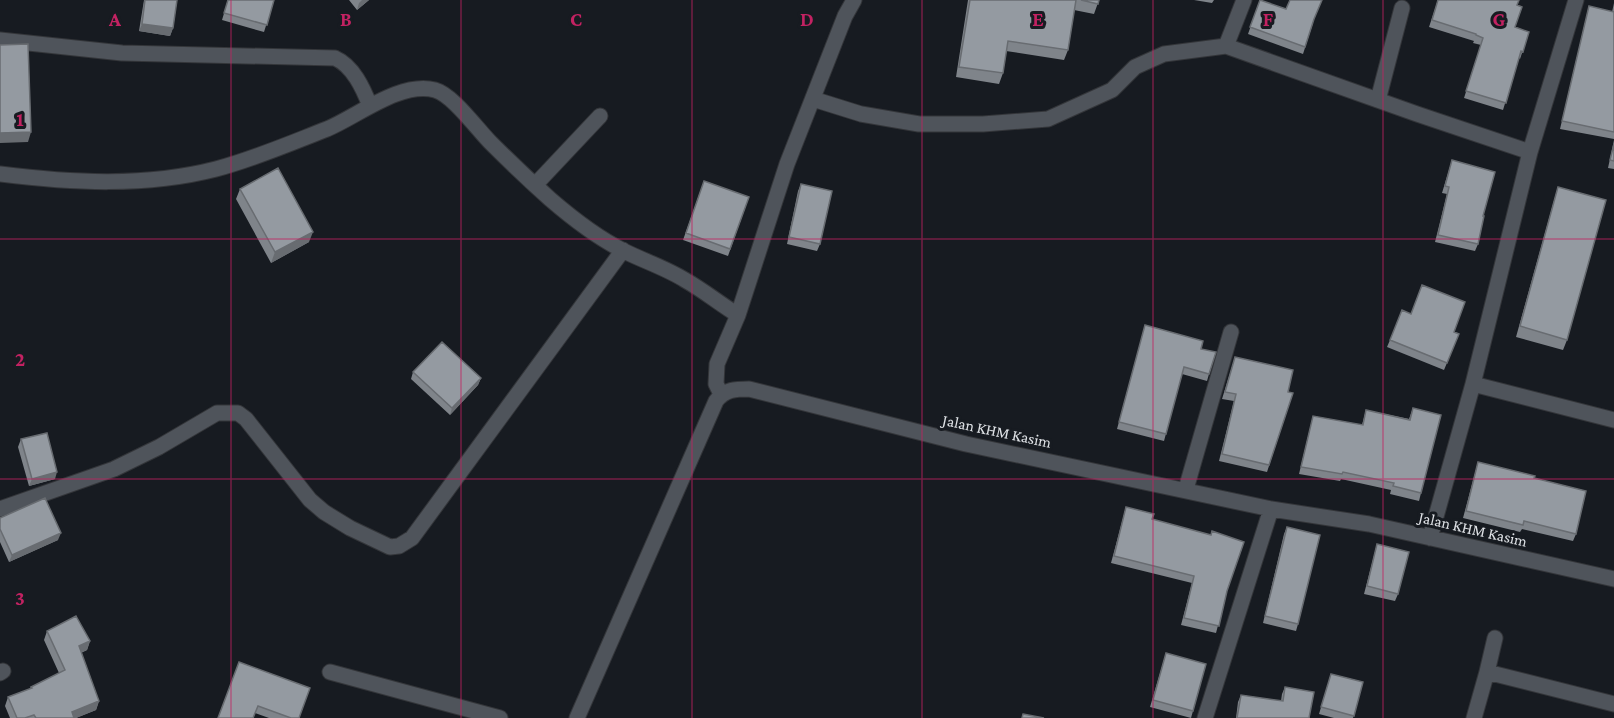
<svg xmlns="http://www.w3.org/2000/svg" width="1614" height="718" font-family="'Crimson Pro',serif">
<rect width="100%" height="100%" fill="#171b21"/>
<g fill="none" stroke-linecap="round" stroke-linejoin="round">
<g stroke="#34363a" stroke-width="17">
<path id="minor" d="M1244,0L1226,46L1417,114L1530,152L1473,384L1430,538
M0,40L122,53L335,58C353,66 363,88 370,106
M813,99L861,114L919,124H983L1048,119L1112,90L1135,67L1164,54L1226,46
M1378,100L1402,8
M1530,152L1576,0
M0,174C71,183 146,187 216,169C254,159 291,143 327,129C358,116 400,81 435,90C453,95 477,129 491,143C510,162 530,181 550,199C572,218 598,238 624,251C644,261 666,268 685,280C703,290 720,304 738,315
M535,185L600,116
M1473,384L1614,420
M721,394L716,384L717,364L738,315L787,164L845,16L854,0
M1186,489L1231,332
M0,509L114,469L159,447L217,413H238L246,419L310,500L324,512L350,528L390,547L399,546L412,538L623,250
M1495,638L1487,672L1614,704
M330,672L500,718
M0,673L3,671
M577,718L716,401C725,389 736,389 749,389L966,444L1271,509L1369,524L1614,579
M1205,718L1271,509
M1474,718L1487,672"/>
</g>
<use href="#minor" stroke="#4f545b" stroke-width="15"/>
</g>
<path fill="#7f848a" d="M144,0H177L173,28L170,36L139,31Z
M228,0H274L264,32L222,20Z
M349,0H369L357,10Z
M968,0H1099L1094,14L1074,10L1068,50L1064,60L1006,51L1003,73L999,84L956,77Z
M1194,0H1214L1212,3Z
M1260,0L1286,9L1313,23L1303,54L1248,34Z
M1438,0L1517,5L1515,27L1529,32L1520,59L1519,58L1503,110L1464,98L1481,45L1473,43L1474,41L1429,27Z
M1614,3V139L1560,129L1587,14L1589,6L1612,12Z
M1614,140V169L1608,168Z
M1452,160L1483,216L1478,244L1475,251L1435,242L1447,194L1442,193Z
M704,181L749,197L728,256L683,240Z
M801,184L820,244L817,251L787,244L798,191Z
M1558,187L1567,340L1563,350L1516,337L1555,197Z
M240,189L309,242L271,263L236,199Z
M1145,325L1201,349L1209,374L1207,381L1182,374L1164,441L1117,429Z
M1454,332L1459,334L1444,370L1387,347L1390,340Z
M1235,357L1288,392L1293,393L1267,472L1219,461L1234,401L1222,399Z
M413,372L481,378L478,385L450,415L411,379Z
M1413,408L1421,493L1419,501L1390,494L1391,490L1341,479L1340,481L1299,474L1311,424L1313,416L1362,425L1366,410L1409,419Z
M21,439L55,479L29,486L18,447Z
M1478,462L1534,478L1576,534L1573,541L1522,529L1520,532L1463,518Z
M1126,507L1152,519L1227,591L1216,633L1181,625L1192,583L1111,563Z
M0,518L58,540L9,562L0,542Z
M1287,527L1298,624L1296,631L1263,623L1284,534Z
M1377,544L1398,594L1395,601L1364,594Z
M47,631L90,641L87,650L81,653L99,701L96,710L76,718H10L5,706L8,697L30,689L31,687L59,673L44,640Z
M1166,653L1193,711L1191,718L1150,707Z
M239,662L299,718H269L255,713Z
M1331,674L1363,682L1353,718H1334L1319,714Z
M1285,687L1309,718H1236L1238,702L1241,695L1281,701L1282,694Z"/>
<path fill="#686c71" d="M362,0H369L357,10L359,3Z
M142,24L173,28L170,36L139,31Z
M31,132L28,142L0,143V133Z
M313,232L309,242L271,263L275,252Z
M481,378L478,385L450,415L452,408Z
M57,472L55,479L29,486L32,479Z
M61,533L58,540L9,562L12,555Z
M90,641L87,650L75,655L79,646Z
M99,701L96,710L76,718H70L72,712Z"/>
<path fill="#949aa1" stroke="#686c71" stroke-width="1.5" d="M145,0H177L173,28L142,24Z
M228,0H274L267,25L224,13Z
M970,0H1076L1068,50L1008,41L1003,73L959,67Z
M1081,0H1099L1098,4Z
M1260,0L1286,9L1290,0H1322L1314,19L1305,47L1250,27Z
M1438,0H1519L1517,5L1522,7L1515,27L1529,32L1523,52L1521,51L1506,103L1466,91L1483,38L1476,35V34L1432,20Z
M1589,6L1614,12V11V132L1562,121Z
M28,44L31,132L0,133V45Z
M1614,144V161L1610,160Z
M1452,160L1495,172L1483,216H1484L1478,244L1438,235L1449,187L1445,186Z
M278,168L313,232L275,252L240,189Z
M704,181L749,197L730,249L686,233Z
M801,184L832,191L820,244L789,237Z
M1558,187L1606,200L1567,340L1520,326Z
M1422,285L1465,302L1454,332L1459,334L1447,363L1390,340L1402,310L1411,314Z
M1145,325L1203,341L1201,349L1216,352L1209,374L1184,367L1166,434L1119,422Z
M442,342L481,378L452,408L413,372Z
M1235,357L1293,370L1288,392L1293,393L1269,465L1222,454L1236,394L1225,392Z
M1413,408L1441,415L1421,493L1393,486L1394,483L1343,472L1342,474L1301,467L1313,416L1363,425L1366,410L1410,420Z
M47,433L57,472L32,479L21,439Z
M1478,462L1535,476L1534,478L1586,491L1576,534L1524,521L1523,525L1466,511Z
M45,498L61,533L12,555L0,529V518Z
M1126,507L1154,514L1152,519L1211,535L1212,531L1244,542L1227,591L1219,626L1184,618L1194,576L1114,556Z
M1287,527L1320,535L1298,624L1265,616Z
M1377,544L1409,552L1398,594L1367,586Z
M76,616L90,641L79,646L99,701L72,712L74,718H36L34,715L25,718H17L8,697L32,688L31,687L65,670L47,631Z
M1166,653L1206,664L1193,711L1153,700Z
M239,662L310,688L299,718H291L258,706L253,718H218Z
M1331,674L1363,682L1354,716L1321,707Z
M1285,687L1314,692L1309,718H1237L1241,695L1283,701Z
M1023,714L1044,718H1022Z"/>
<path fill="none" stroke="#c32262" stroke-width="1.5" stroke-opacity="0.55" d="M231,0V718M461,0V718M692,0V718M922,0V718M1153,0V718M1383,0V718M0,239H1614M0,479H1614"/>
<g text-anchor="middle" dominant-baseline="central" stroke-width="6" stroke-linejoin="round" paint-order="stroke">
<g font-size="16" fill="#dfe2e6" stroke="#171b21">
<text transform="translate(997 431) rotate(12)">Jalan KHM Kasim</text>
<text transform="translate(1473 529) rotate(13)">Jalan KHM Kasim</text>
</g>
</g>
<g font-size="20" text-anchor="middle" font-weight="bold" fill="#c32262" stroke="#171b21" stroke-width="6" stroke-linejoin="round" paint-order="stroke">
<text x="115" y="26">A</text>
<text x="346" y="26">B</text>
<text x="576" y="26">C</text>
<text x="807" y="26">D</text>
<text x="1038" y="26">E</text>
<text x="1268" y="26">F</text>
<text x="1499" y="26">G</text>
<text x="20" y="126">1</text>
<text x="20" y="366">2</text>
<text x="20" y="605">3</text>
</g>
</svg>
